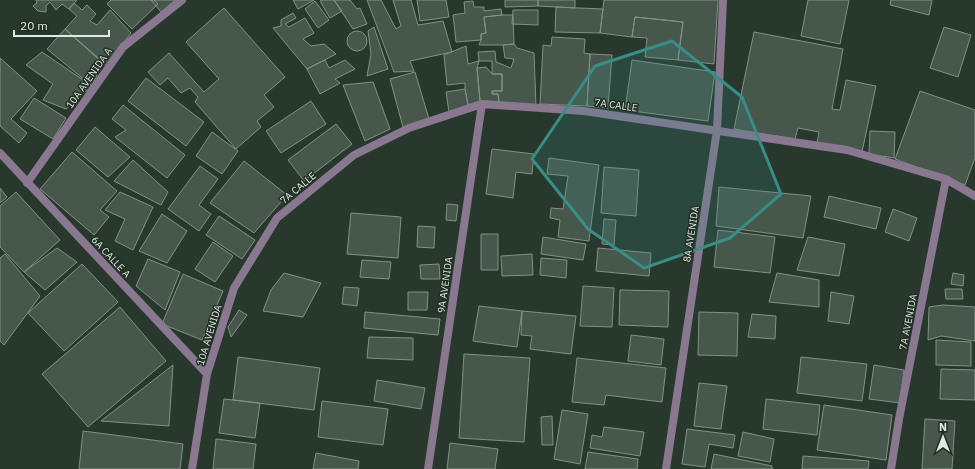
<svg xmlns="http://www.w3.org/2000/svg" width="975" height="469" font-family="'IBM Plex Sans',sans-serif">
<rect width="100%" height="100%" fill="#29382d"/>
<path fill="#48574b" stroke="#819285" d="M36,0H77L69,9L62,4L56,10L50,2L46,6V12L38,11L33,6L37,3Z
M111,0H154L158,4L132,29L107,4Z
M151,0H175L161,12Z
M293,0H314L298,9Z
M322,0H334L342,11L330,18L320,1Z
M334,0H350L357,9L360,8L367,24L353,29Z
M367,0H381L396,29L401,26L393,0H411L418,25L443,21L452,52L410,61L414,71L394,72Z
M417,0H446L449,17L420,21Z
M505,0H538V6L505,7Z
M538,0H575V8L538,6Z
M604,0H718L714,64L678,60L683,22L635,17L632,37L600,33Z
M808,0H849L840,44L801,36Z
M891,0H932L929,15L890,5Z
M315,1L329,20L318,28L305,9Z
M473,1L474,7H484V11L501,9L502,15L484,17L486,33L481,34V40L456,42L453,15L465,13L464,2Z
M74,3L82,10L87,5L96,14L90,21L97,25L110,10L131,33L106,66L65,29L77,16L69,9Z
M556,7L603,9L600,33L555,32Z
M224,8L285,77L264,95L274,107L257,121L261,127L236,149L195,102L198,97L190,88L181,93L168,78L160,85L148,72L169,53L204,92L219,79L186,42Z
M513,10H538V25L512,24Z
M293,13L296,18L285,24L289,27L305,18L314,33L303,39L311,46L324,44L336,54L307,69L273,28L281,26V20Z
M502,15H513L514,44L503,45H479L481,40V34L486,33L484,17Z
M635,17L683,22L678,60L645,57L647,38L632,37Z
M374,27L388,69L367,76L371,54L368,31Z
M944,27L971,35L958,77L930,68Z
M65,29L103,62L92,86L47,49Z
M347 41a10 10 0 1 1 20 0a10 10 0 1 1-20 0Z
M754,32L843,49L832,109L840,110L846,80L876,86L862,152L817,143L819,132L798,128L795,139L734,129Z
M552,37L585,39L584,53L590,54L587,106L540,104L543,45L551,46Z
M514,44L517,48L534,53L536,106L499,102L498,94H492V91H502V74H492V61H479L478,52L495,51L496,62L511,68L514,59L505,58L503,45Z
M466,46L468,64L479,61L477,68L480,101L468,105L465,89V83L447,85L444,55Z
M42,52L92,86L66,109L43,100L53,84L26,65Z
M590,54L612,55L608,108L587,106Z
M0,58L37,91L11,119L27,133L19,143L0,126Z
M325,60L329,68L345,60L355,69L335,79L340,83L320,94L307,69Z
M632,60L715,72L708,121L625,110Z
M486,67L492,74H502V91H492V94H498L499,102L480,101L477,68Z
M415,72L429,119L403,127L390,79Z
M146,78L204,122L186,146L128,101Z
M373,82L390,129L365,141L343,85Z
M465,89L468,105L449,112L446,92Z
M920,91L975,110V158L965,185L895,159Z
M34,98L66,118L53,139L20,119Z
M311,101L326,124L281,153L266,131Z
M123,105L185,155L167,178L115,137L126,130L112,119Z
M336,124L352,144L304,181L288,160Z
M95,127L130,157L108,177L76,150Z
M870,131L895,132L894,158L869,154Z
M212,132L238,151L222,174L196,156Z
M492,149L534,154L532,174L516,172L513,198L486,194Z
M72,152L117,191L100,210L109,217L94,235L40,189Z
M549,158L599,165L589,241L558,237L560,220L550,218L551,208L563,209L568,176L547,174Z
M133,160L168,192L161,205L114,181Z
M244,161L287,195L254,233L210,203Z
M200,166L218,179L199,205L211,214L199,231L168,209Z
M604,167L639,170L636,216L601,213Z
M719,187L811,196L803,238L716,226Z
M0,188L7,197L0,203Z
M16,192L60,240L24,272L0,247V206Z
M120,192L153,207L133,250L115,241L125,219L105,210Z
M829,196L881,208L876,229L824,217Z
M447,204L458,205L456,221L446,220Z
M893,209L917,218L909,241L885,232Z
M351,213L401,217L398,258L347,254Z
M162,214L187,231L167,263L139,251Z
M219,216L255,240L242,259L206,235Z
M604,219L616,220L614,245L602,244Z
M418,226L435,227L434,248L417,247Z
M718,230L775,237L770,273L714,267Z
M481,234H498V270H481Z
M543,237L586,244L583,260L541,254Z
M808,237L845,244L839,276L797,270Z
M213,242L233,256L215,282L195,269Z
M57,248L77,262L45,290L24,272Z
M598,248L651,253L649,276L596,271Z
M5,254L40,296L4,345L0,341V258Z
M532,254L533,275L502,276L501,256Z
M541,258L567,260L566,278L540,275Z
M148,259L180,272L165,310L136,286Z
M362,260L391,262L389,279L360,277Z
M82,264L118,302L64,351L28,313Z
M439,264L440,279H421L420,265Z
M284,273L321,283L303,317L263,311L271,290Z
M777,273L819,280V307L769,302Z
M953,273L964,275L963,286L951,284Z
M183,274L223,291L202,340L162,324Z
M583,286L614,288L612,327L580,326Z
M344,287L359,288L357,306L342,304Z
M945,289H962L963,299H946Z
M620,290L669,291L668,327L619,325Z
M408,292H428L427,310H408Z
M831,292L854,296L849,324L828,321Z
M943,305L975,307V341L941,336L928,340L929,307Z
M479,306L522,311L517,347L473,341Z
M120,307L166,361L88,427L42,374Z
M239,310L247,315L231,337L228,327Z
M522,311L576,316L571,354L530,349L532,336L521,335Z
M365,312L440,319L438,335L364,328Z
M699,312L738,313L737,356L698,355Z
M752,314L776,316L775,339L748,337Z
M631,335L664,339L661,365L628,361Z
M369,337L413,338V360L367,358Z
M936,340L971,342V366L936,365Z
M464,354L530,358L524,442L459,438Z
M238,357L320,368L314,410L233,400Z
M801,357L867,364L862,401L797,393Z
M577,358L666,368L662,402L606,395L604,405L572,402Z
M173,365L169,426L101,421Z
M874,365L904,370L900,403L869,399Z
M941,369L975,370V400L940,399Z
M377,380L425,388L421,409L374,401Z
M699,383L727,386L721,429L694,426Z
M224,399L260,403L255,438L219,433Z
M766,399L820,405L817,435L763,429Z
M322,401L388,409L383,445L318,437Z
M824,405L892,415L886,460L817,450Z
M562,410L588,414L580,464L554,459Z
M552,416L553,445H542L541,417Z
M925,419L955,421L952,469H922Z
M604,427L644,432L640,456L590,448L592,435L602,437Z
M687,429L735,435L733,448L709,444L705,467L682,464Z
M83,431L183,444L180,469H79Z
M743,432L774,439L770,462L738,456Z
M216,439L256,444L253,469H213Z
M450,443L498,449L495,469H447Z
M588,452L638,459L637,469H585Z
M316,453L359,461L358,469H313Z
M714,454L772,466V469H711Z
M803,456L869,461L868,469H802Z"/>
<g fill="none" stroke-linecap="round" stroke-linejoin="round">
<path stroke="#8a7890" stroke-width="8" d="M0,153L207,374
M27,183L123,47L182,0
M192,469L207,374L234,288L277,218L354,155L409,128L482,104L584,111L847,150L946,179L975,196
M428,469L482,104
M666,469L717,130L723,0
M891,469L899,419L946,179"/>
</g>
<path fill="#398d85" fill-opacity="0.2" stroke="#398d85" stroke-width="3" stroke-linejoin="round" d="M672,41L742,97L781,194L730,238L644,268L588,229L532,159L595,66Z"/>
<g text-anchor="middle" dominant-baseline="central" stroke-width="3" stroke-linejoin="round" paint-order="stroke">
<g font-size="10" fill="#e1eae3" stroke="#202e23">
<text transform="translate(89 78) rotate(-55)">10A AVENIDA A</text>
<text transform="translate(616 105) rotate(8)">7A CALLE</text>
<text transform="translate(298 188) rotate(-40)">7A CALLE</text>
<text transform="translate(691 234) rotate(-81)">8A AVENIDA</text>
<text transform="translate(111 257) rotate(47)">6A CALLE A</text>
<text transform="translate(445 285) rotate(-82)">9A AVENIDA</text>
<text transform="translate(908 322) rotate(-79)">7A AVENIDA</text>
<text transform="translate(209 335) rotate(-73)">10A AVENIDA</text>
</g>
</g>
<g transform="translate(943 437)" stroke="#202e23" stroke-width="3" paint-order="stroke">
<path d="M0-3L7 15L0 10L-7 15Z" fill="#e1eae3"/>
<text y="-6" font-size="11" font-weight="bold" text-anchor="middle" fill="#e1eae3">N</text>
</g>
<path d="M14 30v6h95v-6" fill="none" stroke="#e1eae3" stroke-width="2"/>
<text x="20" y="30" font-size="12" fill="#e1eae3" stroke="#202e23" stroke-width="3" paint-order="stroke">20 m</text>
</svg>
